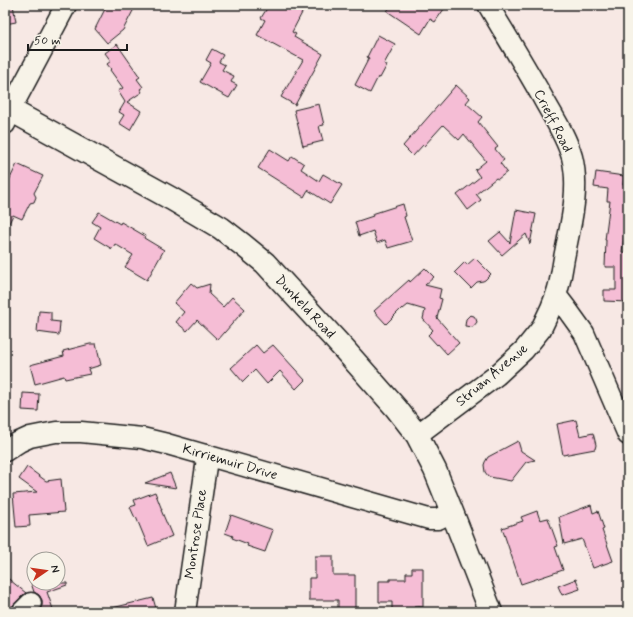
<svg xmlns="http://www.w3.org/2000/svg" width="633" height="617" font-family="Mynerve,sans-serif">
<rect width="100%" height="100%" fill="#f7e8e4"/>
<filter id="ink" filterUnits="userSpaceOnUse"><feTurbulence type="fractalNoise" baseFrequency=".025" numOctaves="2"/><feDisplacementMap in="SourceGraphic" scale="8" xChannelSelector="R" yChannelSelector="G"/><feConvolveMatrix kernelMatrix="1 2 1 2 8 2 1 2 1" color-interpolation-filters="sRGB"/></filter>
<g filter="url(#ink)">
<path fill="#f5bdd5" stroke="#1c1c1c" d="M5,5H13L16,22L5,24Z
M107,5H136L123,30L107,43L95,29Z
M269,5H298L304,9L292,32L296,34L294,37L323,54L295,105L281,97L303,60L257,35L265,20L261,18Z
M392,5H437L444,9L435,22L430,19L421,34L387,11Z
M378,35L395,44L384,64L387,65L380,78L378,77L370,93L355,85L369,58L367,57Z
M117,44L140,77L137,79L143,87L140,89L142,92L127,102L141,111L130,130L119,123L124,115L119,112L125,102L118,91L123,88L110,70L111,69L107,64L111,61L105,53Z
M212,49L223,55L219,62L225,65L222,70L234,76L231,82L237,85L229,98L200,82L211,63L206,60Z
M456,85L470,98L466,103L482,117L478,122L498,147L495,149L504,160L500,163L507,172L498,179L496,178L476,194L481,200L468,210L457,195L480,177L475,170L486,161L464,134L459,140L443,125L424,146L423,145L413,156L403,146Z
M319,104L324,125L319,126L323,141L303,146L294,110Z
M270,149L289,161L292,156L304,164L301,169L319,181L323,174L342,185L330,204L308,190L304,197L258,168Z
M17,164L43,176L34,193L36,197L34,202L30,203L22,219L13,215L5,231V189Z
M596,172L624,176L623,185L628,186V214H627L622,252L628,253V302L604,301V290H616V267H605L606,240H605L610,201H607L608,189L594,187Z
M403,204L406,216L404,217L412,241L388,248L385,240L377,243L373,231L359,236L355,222L373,216L372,214Z
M516,210L536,214L530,244L526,234L502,255L489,241L500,232L510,243Z
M99,212L120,224L121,222L145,236L144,238L164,250L147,280L125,267L133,255L115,244L112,249L94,238L100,227L92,222Z
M475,258L491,274L485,280L483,281L477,282L471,288L455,272L465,262L467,265Z
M425,268L434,277L425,285L441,289L439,298L442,299L437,318L459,343L447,354L438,344L437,345L428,335L433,330L423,319L425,310L408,305L403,309L402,308L386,324L374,311L409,280L410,282Z
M191,283L197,288L210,284L209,294L223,307L232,297L245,309L218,340L197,320L187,331L176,322L184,312L174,303Z
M39,311L51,312V321L60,322L59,335L37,332Z
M470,315L474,316L476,319L477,322L473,327L465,326L466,319Z
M90,344H96L101,365L88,369L90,374L65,379L64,376L35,384L30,365L64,356L63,351Z
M256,345L263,353L273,345L305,380L296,389L280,371L267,384L255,370L243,382L231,368Z
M23,393L39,394L38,411L22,410Z
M576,420L580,436L593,433L596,445L595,449L563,455L557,424Z
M518,441L521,451L535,460L526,462L511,481L490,477L488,476L485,472L484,465L485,462L488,457Z
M27,467L46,481L61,479L64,512L29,515L30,526L16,527L13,494L37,492L19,479Z
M170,473L176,488L145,483Z
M155,492L162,510H161L172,536L148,546L136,517L135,518L130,507L136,505L134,500Z
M591,505L593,513L598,511L604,529L602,530L613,561L593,568L582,539L564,544L559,517Z
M537,511L540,520L548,518L558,546L555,547L563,570L521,584L502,528L523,521L521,517Z
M231,515L273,530L265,552L247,546L248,544L232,538L233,536L225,533Z
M315,556H333V575H355V610L338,609V600H309V578H315Z
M412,568H423V607L415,606L414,612H392V602H379V581H390V579H406V573H412Z
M5,576L26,593L23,595L12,607L5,601Z
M576,579L580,589L562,595L558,586Z
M31,583H67V585L47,592L54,612H38L42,606V600L39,595L34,592Z
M153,598L157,612H113L112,608Z"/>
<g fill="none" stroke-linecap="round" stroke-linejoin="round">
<g stroke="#1c1c1c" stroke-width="23">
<path id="minor" d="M488,5C507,37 526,68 544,100C554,118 566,136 572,157C580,189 571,222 565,253C562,267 561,282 556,295
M5,124L15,101L66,5
M417,435L497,375L524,350L541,329L551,308L556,295L566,308L584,333L628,435
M5,451L19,442L30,437L40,435L56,432H81L142,438L167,444L429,519H438L452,512
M22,612L31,603
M185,612L206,466L207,455"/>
</g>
<g stroke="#1c1c1c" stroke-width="25">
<path id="major" d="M5,107L172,199L221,228L243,245L265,263L343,348L396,408L417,435L435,470L452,512L491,612"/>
</g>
<use href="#minor" stroke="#f7f3e8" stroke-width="20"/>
<use href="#major" stroke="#f7f3e8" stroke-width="22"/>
</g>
</g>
<g text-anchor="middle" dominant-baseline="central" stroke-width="3" stroke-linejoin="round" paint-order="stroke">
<g font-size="14" fill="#1c1c1c" stroke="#f7f3e8">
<text transform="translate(553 121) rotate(63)">Crieff Road</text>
<text transform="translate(305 307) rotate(47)">Dunkeld Road</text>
<text transform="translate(492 375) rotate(-40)">Struan Avenue</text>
<text transform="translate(230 462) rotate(16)">Kirriemuir Drive</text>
<text transform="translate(196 534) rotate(-82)">Montrose Place</text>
</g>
</g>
<rect width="633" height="617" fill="none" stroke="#f7f3e8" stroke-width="20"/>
<rect x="10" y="10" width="613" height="597" fill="none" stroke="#1c1c1c" stroke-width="1.5" filter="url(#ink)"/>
<g transform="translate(46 571) rotate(77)"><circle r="19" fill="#f7f3e8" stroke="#9f9d96"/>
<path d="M0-3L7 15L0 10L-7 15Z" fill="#c8321e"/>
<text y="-6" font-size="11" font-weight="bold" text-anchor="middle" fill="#1c1c1c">N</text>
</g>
<path d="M28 44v6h99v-6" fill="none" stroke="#1c1c1c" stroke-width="2"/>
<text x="34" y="44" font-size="12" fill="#1c1c1c" stroke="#f7f3e8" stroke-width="3" paint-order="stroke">50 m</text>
</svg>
